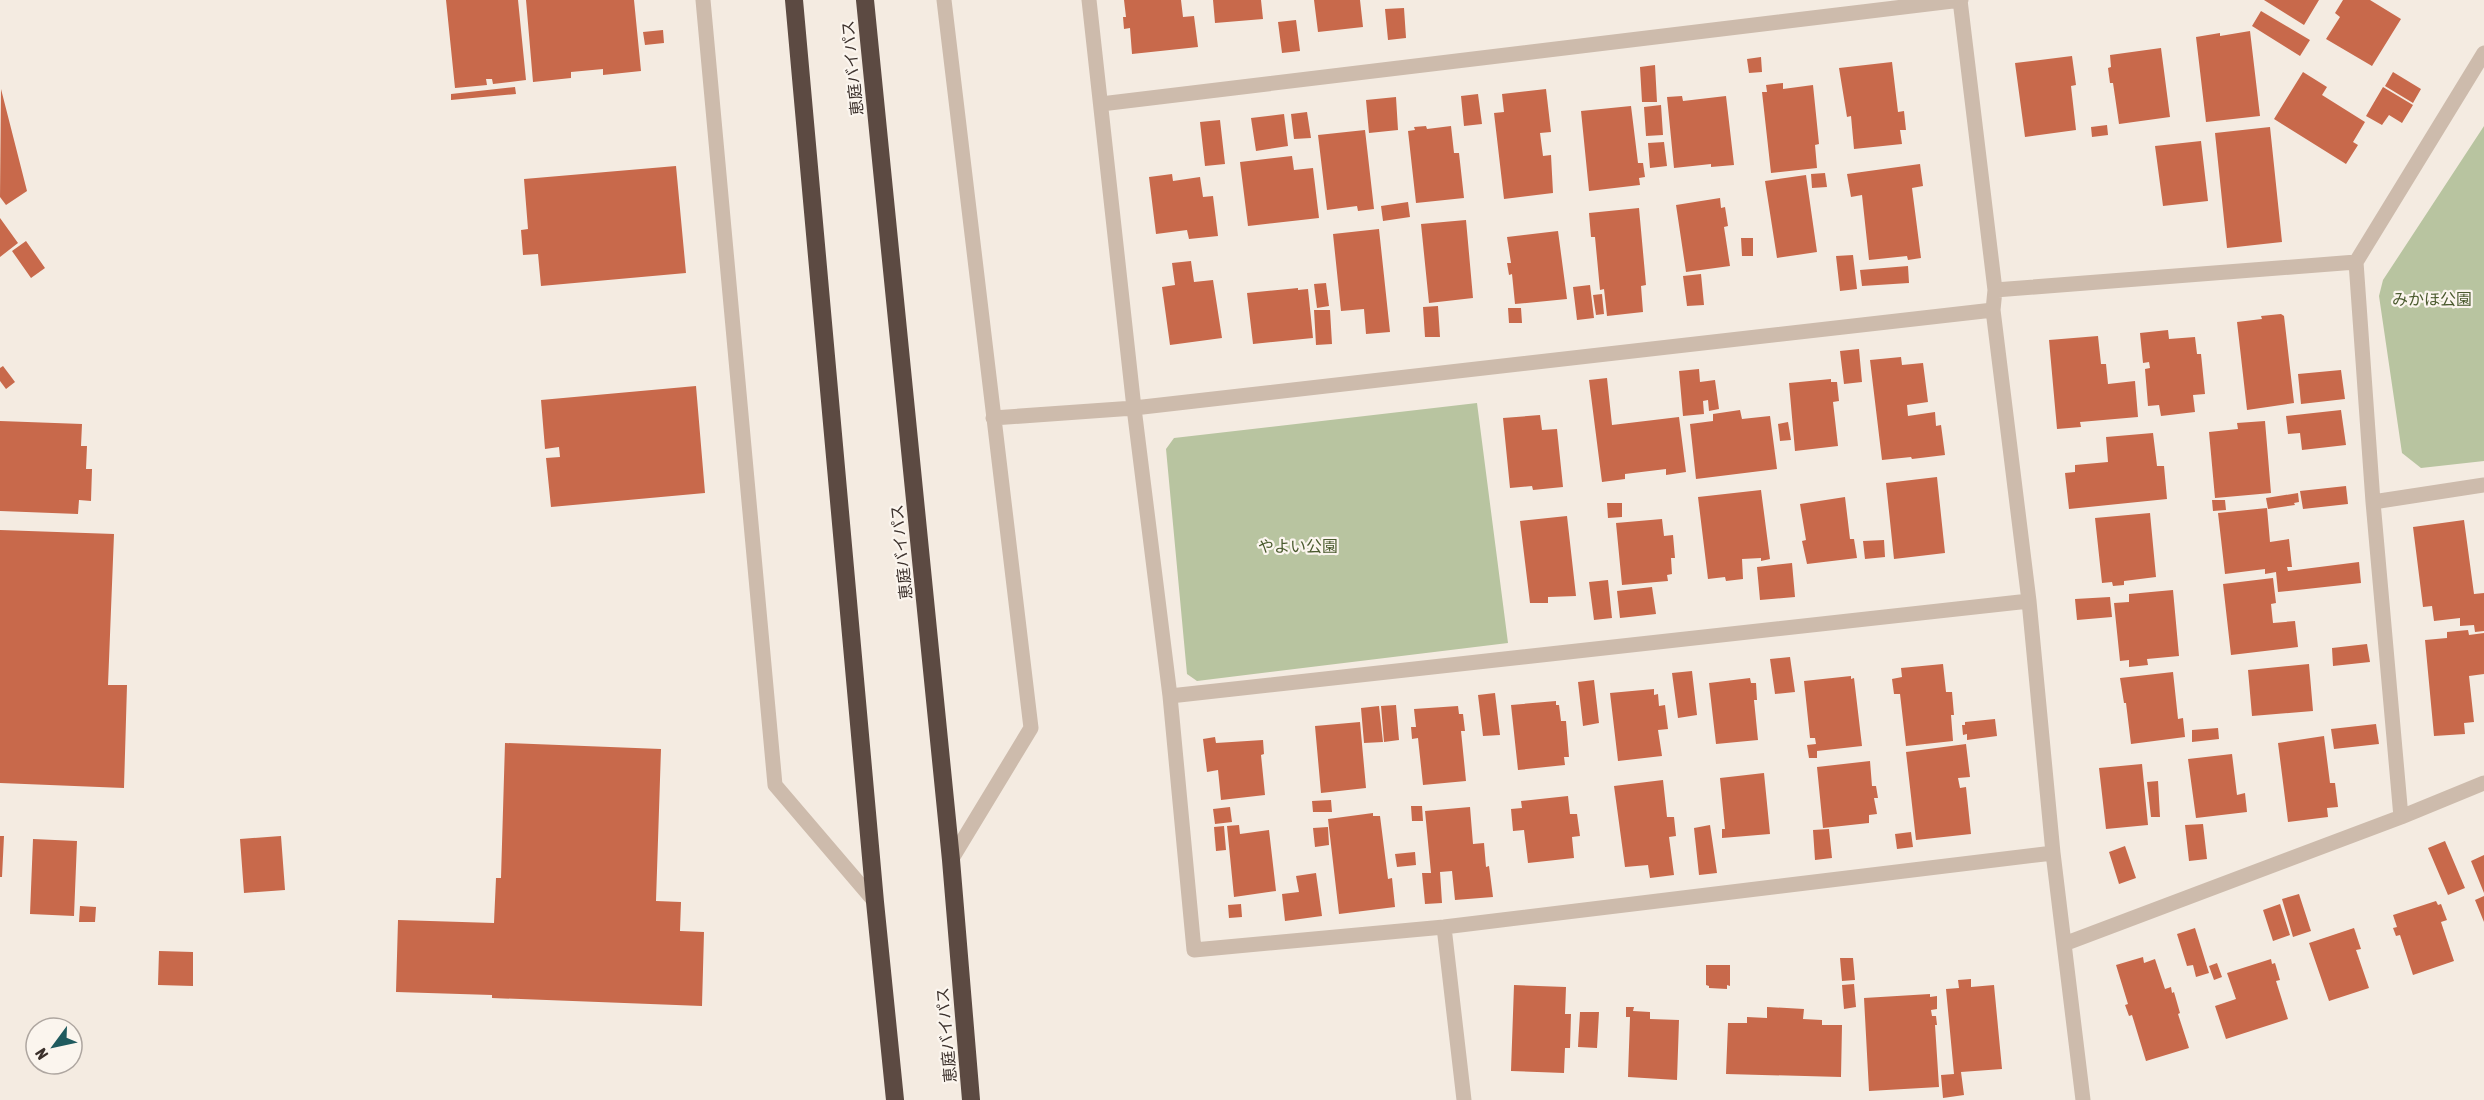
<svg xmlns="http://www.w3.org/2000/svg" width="2484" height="1100" font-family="'Asap Condensed','Noto Sans JP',sans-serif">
<rect width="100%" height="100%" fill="#f4ebe1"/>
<path fill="#b8c4a0" d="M2484,126V461L2421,468L2402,453L2379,296L2383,280Z
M1477,403L1508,643L1197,681L1187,674L1166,449L1174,438Z"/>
<path fill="#c8694b" d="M446,0H518L526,80L493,84L492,79H486L487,85L455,88Z
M526,0H634L641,71L603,75V69L571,72V78L533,82Z
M1124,0H1181L1183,17L1194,16L1198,47L1132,54L1130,28L1124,29L1123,17H1126Z
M1213,0H1261L1263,19L1215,23Z
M1314,0H1360L1363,27L1318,32Z
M2264,0H2319L2304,25Z
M2343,0H2370L2401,19L2372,66L2326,39L2340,17L2335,13Z
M1404,8L1406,38L1388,40L1385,9Z
M2261,11L2310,40L2300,56L2252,26Z
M1296,20L1300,51L1282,53L1278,22Z
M663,30L664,43L645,45L643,32Z
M2250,31L2260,116L2206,122L2196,37L2220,33V36Z
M2161,48L2170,117L2119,124L2113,83H2110L2108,68L2111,67L2110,55Z
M2072,56L2076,85L2071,86L2076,130L2025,137L2015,63Z
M1761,57L1762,72L1749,73L1747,59Z
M1892,62L1898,112L1904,111L1906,130H1900L1902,144L1854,149L1851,116L1847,117L1839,68Z
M1655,65L1657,102H1642L1640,67Z
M2303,72L2327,87L2322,95L2365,122L2353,142L2358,145L2346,164L2274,119Z
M2393,72L2421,89L2413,103L2385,86Z
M1783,83V89L1813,85L1819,144L1815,145L1817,168L1771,173L1762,92H1767L1766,85Z
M515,87L516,94L451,100V94Z
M2383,87L2413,105L2402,123L2389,115L2382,125L2366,116Z
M1,89L27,191L6,205L0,197Z
M1546,89L1551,132L1540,133L1543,156L1551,155L1553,193L1504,199L1494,113L1504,112L1502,94Z
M1478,94L1482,124L1464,126L1461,96Z
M1682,96L1683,101L1726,96L1734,165L1711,167V164L1674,168L1667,97Z
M1396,97L1398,130L1369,133L1366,100Z
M1661,105L1663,135L1646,136L1644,107Z
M1631,106L1638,163H1643L1645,177L1639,178L1640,185L1589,191L1581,111Z
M1307,112L1311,138L1294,139L1291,114Z
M1284,114L1288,146L1256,151L1251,118Z
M1220,120L1225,164L1205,166L1200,122Z
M2107,125L2108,135L2092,137L2091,127Z
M1426,126L1427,129L1451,126L1454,153H1459L1464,198L1416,203L1408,131L1415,130L1414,127Z
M2270,127L2282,242L2227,248L2215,133Z
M1365,130L1374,209L1358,211L1357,206L1327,210L1318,135Z
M2201,141L2208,201L2163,206L2155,146Z
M1664,142L1667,166L1650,168L1648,143Z
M1292,156L1294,170L1313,168L1319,218L1248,226L1240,162Z
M1920,164L1923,186L1912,188L1921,258L1908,260L1907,256L1869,260L1862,195L1851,197L1847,174Z
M676,166L686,273L541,286L538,254L523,255L521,230L528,229L524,179Z
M1825,173L1827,187L1812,188L1811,174Z
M1172,174L1173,181L1200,177L1203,197L1213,196L1218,236L1189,239L1187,230L1156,234L1149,177Z
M1806,175L1817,252L1777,258L1765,181Z
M1720,198L1721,208L1725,207L1728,226L1724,227L1730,266L1686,272L1676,205Z
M1408,202L1410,217L1383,221L1381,206Z
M1639,208L1646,285L1641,286L1643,312L1607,316L1604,289L1600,290L1595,237H1591L1589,213Z
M0,218L18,243L0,257Z
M1466,220L1473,298L1429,303L1421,224Z
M1379,229L1390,332L1366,334L1364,309L1341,311L1333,234Z
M1558,231L1567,299L1515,304L1512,274L1509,275L1507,263H1511L1507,237Z
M1741,238H1753V256H1742Z
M26,241L45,268L31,278L12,251Z
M1853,255L1857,289L1840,291L1836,256Z
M1191,261L1194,282L1213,280L1222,338L1170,345L1162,287L1175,285L1172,263Z
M1908,266L1909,283L1862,286L1860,270Z
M1701,274L1704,305L1687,306L1683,276Z
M1326,283L1329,306L1317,308L1314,284Z
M1590,285L1594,318L1577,320L1573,287Z
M1298,288V290L1308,289L1313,338L1253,344L1247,293Z
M1602,294L1604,314L1596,315L1593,295Z
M1438,306L1440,337H1425L1423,307Z
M1508,308H1521L1522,323H1509Z
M1314,310H1330L1332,344L1316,345Z
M2281,314L2284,316L2294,403L2247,410L2237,322L2262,319L2261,316Z
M2168,330L2169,339L2195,337L2197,354H2201L2205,394L2193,395L2195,412L2161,416L2159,405L2148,406L2145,369L2150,368L2149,362L2143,363L2140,333Z
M2098,336L2101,364H2106L2108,384L2135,381L2138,417L2080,422L2081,427L2057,429L2049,340Z
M1859,349L1862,382L1844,384L1840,351Z
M1901,357L1902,365L1923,363L1928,402L1907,405L1908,416L1935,412L1936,426L1941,425L1945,455L1912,459L1911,457L1882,460L1870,360Z
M3,366L15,382L6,389L0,381V368Z
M1699,369L1700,382L1715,380L1719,409L1709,411L1708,400L1703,401L1704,414L1683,416L1679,371Z
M2341,370L2345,399L2301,404L2298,374Z
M1607,378L1612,425L1679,417L1686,472L1666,475V469L1625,474V479L1602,482L1589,380Z
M1831,379V382H1837L1839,401L1833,402L1838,446L1795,451L1789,383Z
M696,386L705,493L551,507L546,458L560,457L559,447L545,449L541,400Z
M1740,410L1742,419L1770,416L1777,469L1696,479L1690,424L1713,421V414Z
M2341,410L2346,445L2302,450L2300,433L2288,434L2286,416Z
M1540,415L1542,430L1557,429L1563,487L1533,490L1532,486L1510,488L1503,418Z
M0,421L82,424L81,446H87L86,469H92L91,501L79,500L78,514L0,511Z
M2265,421L2271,493L2215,498L2209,432L2238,429L2237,423Z
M1788,422L1791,440L1780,441L1778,424Z
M2153,433L2157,466H2164L2167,499L2069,509L2065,473L2075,472V465L2108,462L2106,437Z
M1937,477L1945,553L1894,559L1886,483Z
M2346,486L2348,504L2303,509L2300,491Z
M1761,490L1770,559L1761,561V558L1742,559L1743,579L1726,581L1725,577L1708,579L1698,497Z
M2298,493L2299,502L2294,503L2295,505L2268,509L2266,498Z
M1845,497L1850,539H1854L1857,558L1807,564L1802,541L1806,540L1800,504Z
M2212,500H2225L2226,510L2213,511Z
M1607,503H1622V517L1608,518Z
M2267,508L2270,542L2289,539L2292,567H2287L2288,571L2359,562L2361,583L2278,592L2276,572L2265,574V569L2225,574L2218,513Z
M2150,513L2156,577L2124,581V585L2113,586L2112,582L2102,583L2095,518Z
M1567,516L1576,596L1548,597V603H1530L1520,521Z
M1662,519L1664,536L1673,535L1675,558H1671L1672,574L1667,575L1668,581L1622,585L1616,523Z
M2464,520L2474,594L2484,593V631L2475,632L2474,625L2460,626V618L2434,621L2432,606L2423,607L2413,527Z
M0,530L114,534L108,685H127L124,788L0,783Z
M1884,540L1885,557L1865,559L1863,541Z
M1792,563L1795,597L1760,600L1757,567Z
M2273,578L2276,603L2271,604L2273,623L2295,621L2298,647L2231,655L2223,584Z
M1608,580L1612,618L1594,620L1589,582Z
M1652,587L1656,614L1620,618L1617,591Z
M2173,590L2179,656L2147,659L2148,665L2129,667V660L2120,661L2114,603L2129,602V594Z
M2110,597L2112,617L2077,620L2075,599Z
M2468,630L2469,635L2484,633V674L2469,676L2474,722L2464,723L2465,734L2434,736L2425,640L2447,638V632Z
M2367,644L2370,662L2333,666L2332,648Z
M1790,657L1795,692L1775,694L1770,659Z
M1943,664L1946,692H1952L1954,715H1951L1953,741L1906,746L1900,694H1894L1892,679L1902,677L1901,668Z
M2309,664L2313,711L2252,716L2248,670Z
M1692,671L1697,715L1678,718L1672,673Z
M2173,672L2178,719L2183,718L2185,737L2131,744L2126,703H2124L2120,678Z
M1851,676V679L1854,678L1862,746L1817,751V758H1809L1807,745L1816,744L1815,738H1810L1804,681Z
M1750,678L1751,683H1756L1757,700H1754L1758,740L1716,744L1709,683Z
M1594,680L1599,723L1583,726L1578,682Z
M1654,689V695L1658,694L1659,706L1665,705L1668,729L1658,730L1662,756L1618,761L1610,693Z
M1495,693L1500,735L1483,736L1478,695Z
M1556,701V705H1559L1561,721H1566L1569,757H1564L1565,765L1518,770L1511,705Z
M1396,705L1399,740L1384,742L1381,706Z
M1379,706L1383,742L1364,743L1361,708Z
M1458,706L1459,714H1463L1465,731H1461L1466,781L1423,785L1418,738L1412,739L1411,727H1416L1414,709Z
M1995,719L1997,736L1967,740V734L1963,735L1962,725H1965V722Z
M1360,722L1366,788L1321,793L1315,726Z
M2376,724L2379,744L2334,749L2331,729Z
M2218,728L2219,739L2192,742V730Z
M2324,736L2330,783H2335L2338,807L2327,808L2328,817L2288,822L2278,743Z
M1215,737L1216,743L1263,740L1264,754L1261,755L1265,795L1221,800L1218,770L1207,772L1203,739Z
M505,743L661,749L656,901L681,902L680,931L704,932L702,1006L492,998V995L396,992L398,920L494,923L496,878H501Z
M1966,744L1970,777L1958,778L1960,788L1966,787L1971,834L1916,840L1906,752Z
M2232,754L2237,795L2245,793L2247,812L2196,818L2188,759Z
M1870,761L1872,786H1876L1878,798H1874L1877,814L1869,815V823L1823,828L1817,767Z
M2142,764L2148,825L2106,829L2099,768Z
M1764,773L1770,834L1722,838V829H1725L1720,778Z
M1663,780L1667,817H1674L1676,836L1669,837L1674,875L1650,878L1648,865L1625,867L1614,786Z
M2158,781L2160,817H2151L2147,782Z
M1568,796L1570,814H1577L1580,836L1572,837L1574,858L1528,863L1524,830L1513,831L1511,809L1522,808L1521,801Z
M1331,800L1332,812H1313L1312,801Z
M1411,806H1422L1423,821H1412Z
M1230,807L1232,822L1215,824L1213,809Z
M1470,807L1473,844L1484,843L1486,867L1489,866L1493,897L1455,900L1452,871L1440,872L1442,903L1425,904L1422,873H1431L1425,811Z
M1373,813V816H1380L1388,879L1392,878L1395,907L1339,914L1328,819Z
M2203,824L2207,859L2189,861L2185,825Z
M1239,825L1240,834L1269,830L1276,891L1234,897L1227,826Z
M1710,825L1717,873L1699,875L1694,828Z
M1224,826L1226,850L1216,851L1214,827Z
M1328,827L1329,845L1315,847L1313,828Z
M1829,829L1832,858L1815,860L1813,830Z
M1911,832L1913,847L1897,849L1895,834Z
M0,836H4L2,877H0Z
M281,836L285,890L244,893L240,839Z
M33,839L77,841L74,916L30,914Z
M2445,841L2465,888L2448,895L2428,848Z
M2125,846L2136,878L2119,884L2109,852Z
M1415,852L1416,865L1397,867L1395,854Z
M2484,855V893L2471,861Z
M1316,873L1322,916L1285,921L1282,894L1299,892L1296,876Z
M2299,894L2311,931L2293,937L2282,899Z
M2484,896V922L2475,900Z
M2436,901L2438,905L2441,904L2447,920L2441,922L2454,961L2413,975L2400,935L2396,936L2393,928L2397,927L2393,915Z
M1241,904L1242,917L1229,918L1228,905Z
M2280,904L2290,935L2273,941L2263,910Z
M80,906L96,907L95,922H79Z
M2195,928L2209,973L2196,977L2193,965L2187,966L2177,934Z
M2354,928L2361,949L2356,950L2369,988L2329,1001L2309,943Z
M159,951L193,952V986L158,985Z
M2143,957L2144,963L2155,959L2165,989L2171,987L2172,993L2174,992L2180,1013L2178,1014L2189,1048L2146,1061L2132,1015L2129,1016L2125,1005L2128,1004L2116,965Z
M1840,958H1853L1855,980L1842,981Z
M2271,959L2272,964L2275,963L2280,980L2276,981L2288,1019L2226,1039L2215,1006L2236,999L2227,973Z
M2217,963L2222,977L2214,980L2209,966Z
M1706,965H1730V986L1727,985V989L1709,988V986L1706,985Z
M1971,979V987L1994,985L2002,1069L1961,1072L1964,1095L1943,1098L1941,1075L1954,1074L1946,989L1959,988L1958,980Z
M1854,984L1856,1007L1844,1009L1842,985Z
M1514,985L1566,987L1565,1014H1571L1570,1048H1565L1564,1073L1511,1071Z
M1930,994V997L1937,996V1009L1931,1010L1932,1016H1936L1937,1025H1935L1939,1087L1869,1091L1864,998Z
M1626,1007H1634L1633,1011L1650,1012V1019L1679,1020L1677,1080L1628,1077L1630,1017H1626Z
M1767,1007L1804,1009L1803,1019L1822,1020V1025H1842L1841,1077L1726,1074L1728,1023H1747V1017L1767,1018Z
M1580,1012H1599L1597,1048L1578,1047Z"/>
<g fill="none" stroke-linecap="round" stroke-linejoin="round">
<path stroke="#cdbbac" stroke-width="15" d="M703,0L775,785L875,902
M944,0L1031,728L951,860
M1089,0L1134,408L1170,696L1194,950L1444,927L2053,853
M1960,0L1995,290L1993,310L2029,601L2053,853L2083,1100
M1101,104L1961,0
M1995,290L2356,262
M993,418L1134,408L1993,310
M2373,502L2484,485
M1170,696L2029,601
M2401,817L2373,502L2356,262L2484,53
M1444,927L1464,1100
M2064,944L2401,817L2484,783"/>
<path stroke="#5c4a42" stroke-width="18" d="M794,0L875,902L895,1100
M865,0L951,860L971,1100"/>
</g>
<g text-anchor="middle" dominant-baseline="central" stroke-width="4.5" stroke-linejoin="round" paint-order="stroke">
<g font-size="16" fill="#3b302b" stroke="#fbf5ee">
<text transform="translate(852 68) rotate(-96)">恵庭バイパス</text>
<text transform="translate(901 552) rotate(-96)">恵庭バイパス</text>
<text transform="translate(946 1035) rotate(-95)">恵庭バイパス</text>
</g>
<g font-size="16" fill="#4a5a2e" stroke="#fbf5ee">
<text x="2432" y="299">みかほ公園</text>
<text x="1298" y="546">やよい公園</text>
</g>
</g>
<g transform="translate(54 1046) rotate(237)"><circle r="28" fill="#fbf5ee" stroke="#aea6a0" stroke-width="1.5"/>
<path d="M0-4.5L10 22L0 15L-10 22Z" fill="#1f5a5e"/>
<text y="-9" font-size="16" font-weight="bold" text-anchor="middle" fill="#3b302b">N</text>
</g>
</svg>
